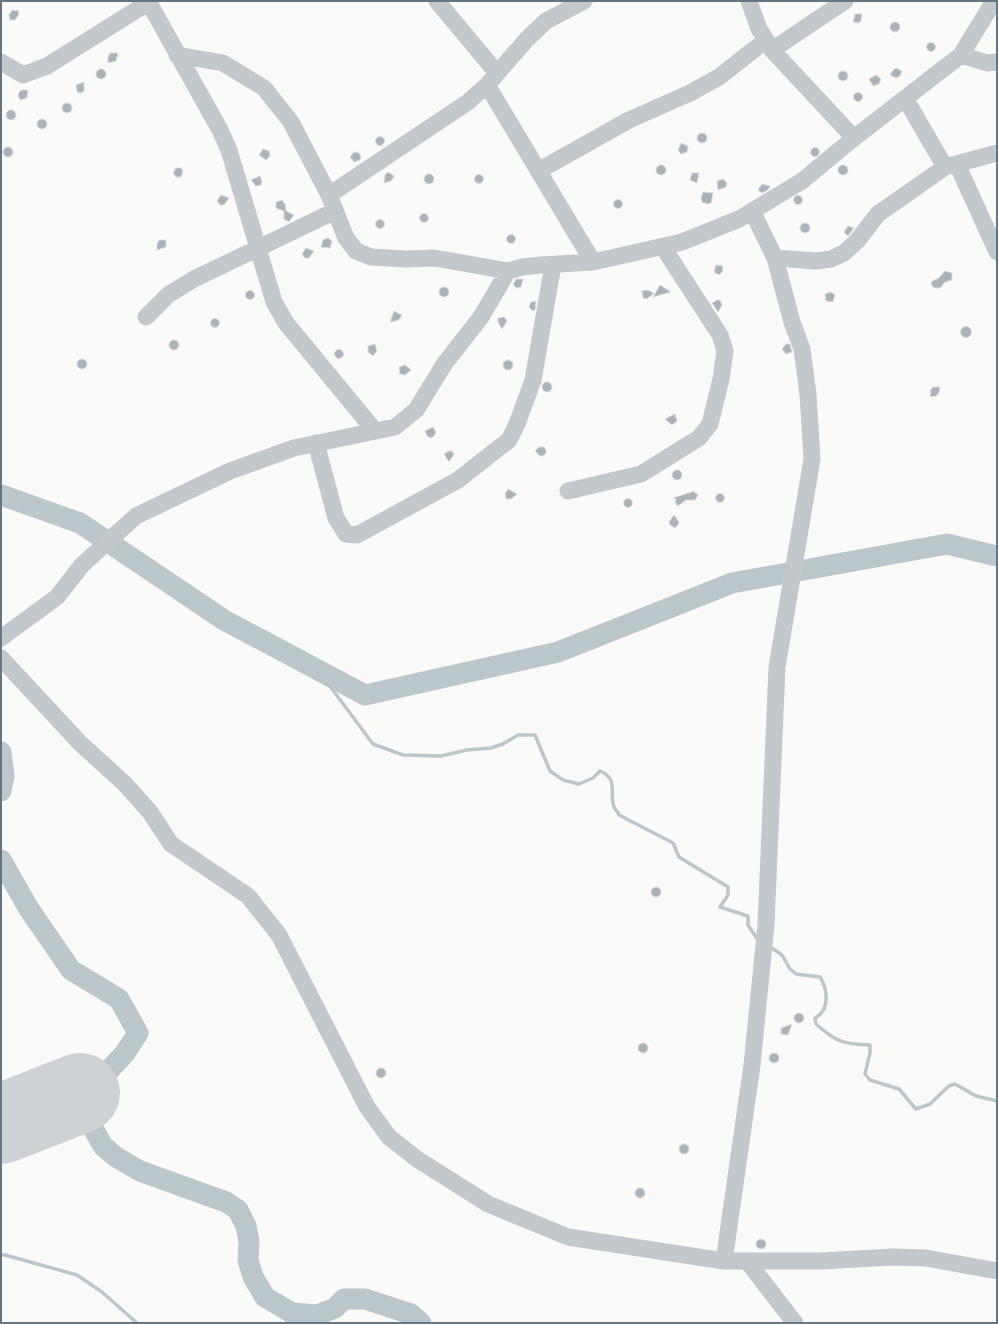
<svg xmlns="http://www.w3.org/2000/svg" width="998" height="1324" font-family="Overpass,sans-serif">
<rect width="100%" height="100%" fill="#fafaf8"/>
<path fill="#e8e9e9" d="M86,1077L81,1094L67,1117L1,1143V1082L35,1100Z"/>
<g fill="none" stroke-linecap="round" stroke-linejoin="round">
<path stroke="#bbc7cb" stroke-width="3.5" d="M318,670L373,744L403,755L441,756L467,750L491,748L503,744L518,735H535L550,771L563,780L579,784L593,778L600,771C619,779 609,793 614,807C615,809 618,812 619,815L673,843L679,857L728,887V895L720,907L748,916V925L758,940
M769,946L782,955L790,969L796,974L820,977C828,990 830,1010 815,1018L816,1024C836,1042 843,1044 870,1045V1053L865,1074L870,1080L899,1089L916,1109L930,1104L949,1086L955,1084L976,1096L997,1101
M1,1255H5L77,1275L102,1292L137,1323
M304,1314L307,1323"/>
<path stroke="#bbc7cb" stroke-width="21" d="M1,495L80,523L224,620L365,695L558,652L732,583L947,544L997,556
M1,752L4,776L1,791
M1,860L29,909L71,970L119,999L138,1033L125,1053L84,1097L83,1107L88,1119L103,1146L116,1157L140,1171L226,1202L238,1210L246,1226L249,1241L248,1260L253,1277L265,1297L292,1313L317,1315L335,1308L344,1299H365L411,1314L421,1323"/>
<path stroke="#ced2d4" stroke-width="80" d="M1,1124L80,1093"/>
</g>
<path fill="#aab3b9" stroke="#dcdcda" d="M12,10L19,11L18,16L15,20H10L9,15Z
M855,14H862L861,21L858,23L853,22Z
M890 27a5 5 0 1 1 10 0a5 5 0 1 1-10 0Z
M926.5 47a4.5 4.5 0 1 1 9 0a4.5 4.5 0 1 1-9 0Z
M110,53H118L116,61L108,63V57Z
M896,68L902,71L900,76L896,78L890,75L893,70Z
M96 74a5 5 0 1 1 10 0a5 5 0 1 1-10 0Z
M838 76a5 5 0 1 1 10 0a5 5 0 1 1-10 0Z
M876,75L881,79L879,84L873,86L869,79Z
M84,82V91L81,93L77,92L76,85Z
M21,90H28L27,98L20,100L18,94Z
M853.5 97a4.5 4.5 0 1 1 9 0a4.5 4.5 0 1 1-9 0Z
M62 108a5 5 0 1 1 10 0a5 5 0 1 1-10 0Z
M6 115a5 5 0 1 1 10 0a5 5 0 1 1-10 0Z
M37 124a5 5 0 1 1 10 0a5 5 0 1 1-10 0Z
M697 138a5 5 0 1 1 10 0a5 5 0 1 1-10 0Z
M375.5 141a4.5 4.5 0 1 1 9 0a4.5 4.5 0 1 1-9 0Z
M681,143L688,146L687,152L681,154L678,150Z
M3 152a5 5 0 1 1 10 0a5 5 0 1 1-10 0Z
M810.5 152a4.5 4.5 0 1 1 9 0a4.5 4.5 0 1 1-9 0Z
M263,149L269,151L270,156L266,160L259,155Z
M354,152L359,153L361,157L360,160L354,162L350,157Z
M656 170a5 5 0 1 1 10 0a5 5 0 1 1-10 0Z
M838 170a5 5 0 1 1 10 0a5 5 0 1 1-10 0Z
M176,168H181L183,171L181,177H176L173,173Z
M388,172L394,176L391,181L384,183L385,175Z
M692,173H699L697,183L690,180Z
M424 179a5 5 0 1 1 10 0a5 5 0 1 1-10 0Z
M474.5 179a4.5 4.5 0 1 1 9 0a4.5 4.5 0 1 1-9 0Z
M260,176L262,182L261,185L256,186L251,180Z
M723,179L727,183L726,187L718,190L717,181Z
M762,184L770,186L768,190L762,193L758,190Z
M703,192L713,193L711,203L707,204L702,202L701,198Z
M221,195L229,198L224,205H220L217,201Z
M793.5 200a4.5 4.5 0 1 1 9 0a4.5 4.5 0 1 1-9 0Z
M613.5 204a4.5 4.5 0 1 1 9 0a4.5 4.5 0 1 1-9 0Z
M282,200L285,204L286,211L294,215L289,222L284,219V211L276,208V202Z
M419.5 218a4.5 4.5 0 1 1 9 0a4.5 4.5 0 1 1-9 0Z
M375.5 224a4.5 4.5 0 1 1 9 0a4.5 4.5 0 1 1-9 0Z
M800 228a5 5 0 1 1 10 0a5 5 0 1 1-10 0Z
M848,226L854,228L848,236L844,232Z
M506.5 239a4.5 4.5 0 1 1 9 0a4.5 4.5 0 1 1-9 0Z
M328,238L332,241L330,248L321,247L323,240Z
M159,240H166V247L157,250V244Z
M306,248L314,251L309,258H305L302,254Z
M716,265L723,266L722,272L719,275L714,272Z
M945,271L952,273V280L945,282L940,288H934L931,284L932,281L939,278Z
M516,279H523L521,287L517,288L513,285Z
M660,285L671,292L653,297Z
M439 292a5 5 0 1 1 10 0a5 5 0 1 1-10 0Z
M647,290L654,293L647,299L643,298L642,291Z
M245.5 295a4.5 4.5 0 1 1 9 0a4.5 4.5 0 1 1-9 0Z
M831,292L835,295L833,302L826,301L825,294Z
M717,300H720L722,305L718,312L712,303Z
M536,301L535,310L533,311L529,307L531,302Z
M394,311L402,315L399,320L390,322Z
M504,317L507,321L502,329L498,322V318Z
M210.5 323a4.5 4.5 0 1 1 9 0a4.5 4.5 0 1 1-9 0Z
M960.5 332a5.5 5.5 0 1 1 11 0a5.5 5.5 0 1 1-11 0Z
M169 345a5 5 0 1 1 10 0a5 5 0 1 1-10 0Z
M375,344L377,351L373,356L368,352V346Z
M786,344H790L792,352L786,354L782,349Z
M334.5 354a4.5 4.5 0 1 1 9 0a4.5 4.5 0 1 1-9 0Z
M77 364a5 5 0 1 1 10 0a5 5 0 1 1-10 0Z
M503 365a5 5 0 1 1 10 0a5 5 0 1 1-10 0Z
M405,365L411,370L405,375L400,374L399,367Z
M542 387a5 5 0 1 1 10 0a5 5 0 1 1-10 0Z
M933,387H940L939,393L936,396L930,397L931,389Z
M675,414L677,421L672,425L665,419Z
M433,427L436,432L434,436L431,438L427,436L425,431Z
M539,447H544L546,450V453L543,456H540L535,451Z
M449,451H452L454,454L449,462L444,454Z
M672 475a5 5 0 1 1 10 0a5 5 0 1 1-10 0Z
M508,489L517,494L511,499H506L505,494Z
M695,491L694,492L698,495L695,500H686L678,506L675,502L676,499L673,498Z
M715.5 498a4.5 4.5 0 1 1 9 0a4.5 4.5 0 1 1-9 0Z
M623.5 503a4.5 4.5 0 1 1 9 0a4.5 4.5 0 1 1-9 0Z
M674,515L679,522L678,525L675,528L670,525L669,522Z
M651 892a5 5 0 1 1 10 0a5 5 0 1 1-10 0Z
M794 1018a5 5 0 1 1 10 0a5 5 0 1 1-10 0Z
M792,1024L788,1035L781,1034V1028Z
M638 1048a5 5 0 1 1 10 0a5 5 0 1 1-10 0Z
M769 1058a5 5 0 1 1 10 0a5 5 0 1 1-10 0Z
M376 1073a5 5 0 1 1 10 0a5 5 0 1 1-10 0Z
M679 1149a5 5 0 1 1 10 0a5 5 0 1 1-10 0Z
M635 1193a5 5 0 1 1 10 0a5 5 0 1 1-10 0Z
M756 1244a5 5 0 1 1 10 0a5 5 0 1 1-10 0Z"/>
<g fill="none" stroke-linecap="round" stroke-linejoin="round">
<path stroke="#c3c8cc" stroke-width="17" d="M148,1L220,130L229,150L274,302L286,323L375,431
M437,1L497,73
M749,1L759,29L772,50L854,138
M772,50L845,1
M177,55L223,63L264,88L291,122L329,195L346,238L356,251L371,257L406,259L434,258L508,271
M961,55L987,63L997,62
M1,62L23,75L47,66L149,2
M487,85L593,262
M905,98L945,167
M957,164L997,252
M538,171L629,120L690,93L719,77L766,40
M329,195L468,102L487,85L527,39L546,21L584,1
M775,258L816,261L831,259L844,253L857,241L878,214L945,167L997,153
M146,317L168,295L194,279L335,211
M316,443L336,518L346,534L357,535L458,480L509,440L517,424L533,380L553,265
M568,491L641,474L699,438L710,424L721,379L725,351L720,335L663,247
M1,638L57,597L82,565L136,516L230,471L294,448L395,427L416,410L445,363L481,317L508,271L522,267L541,265L593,262L682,242L739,219L802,181L854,138L961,55L994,1
M1,658L80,743L125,784L150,812L171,844L248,896L279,935L367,1107L389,1137L417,1159L488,1204L568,1237L724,1261H821L893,1257L926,1258L997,1271
M724,1261L752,1065L766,925L777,667L812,459L808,394L802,349L792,322L775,258L752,211
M747,1261L795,1323"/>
</g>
<rect width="998" height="1324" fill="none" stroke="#657683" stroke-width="4"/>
</svg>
